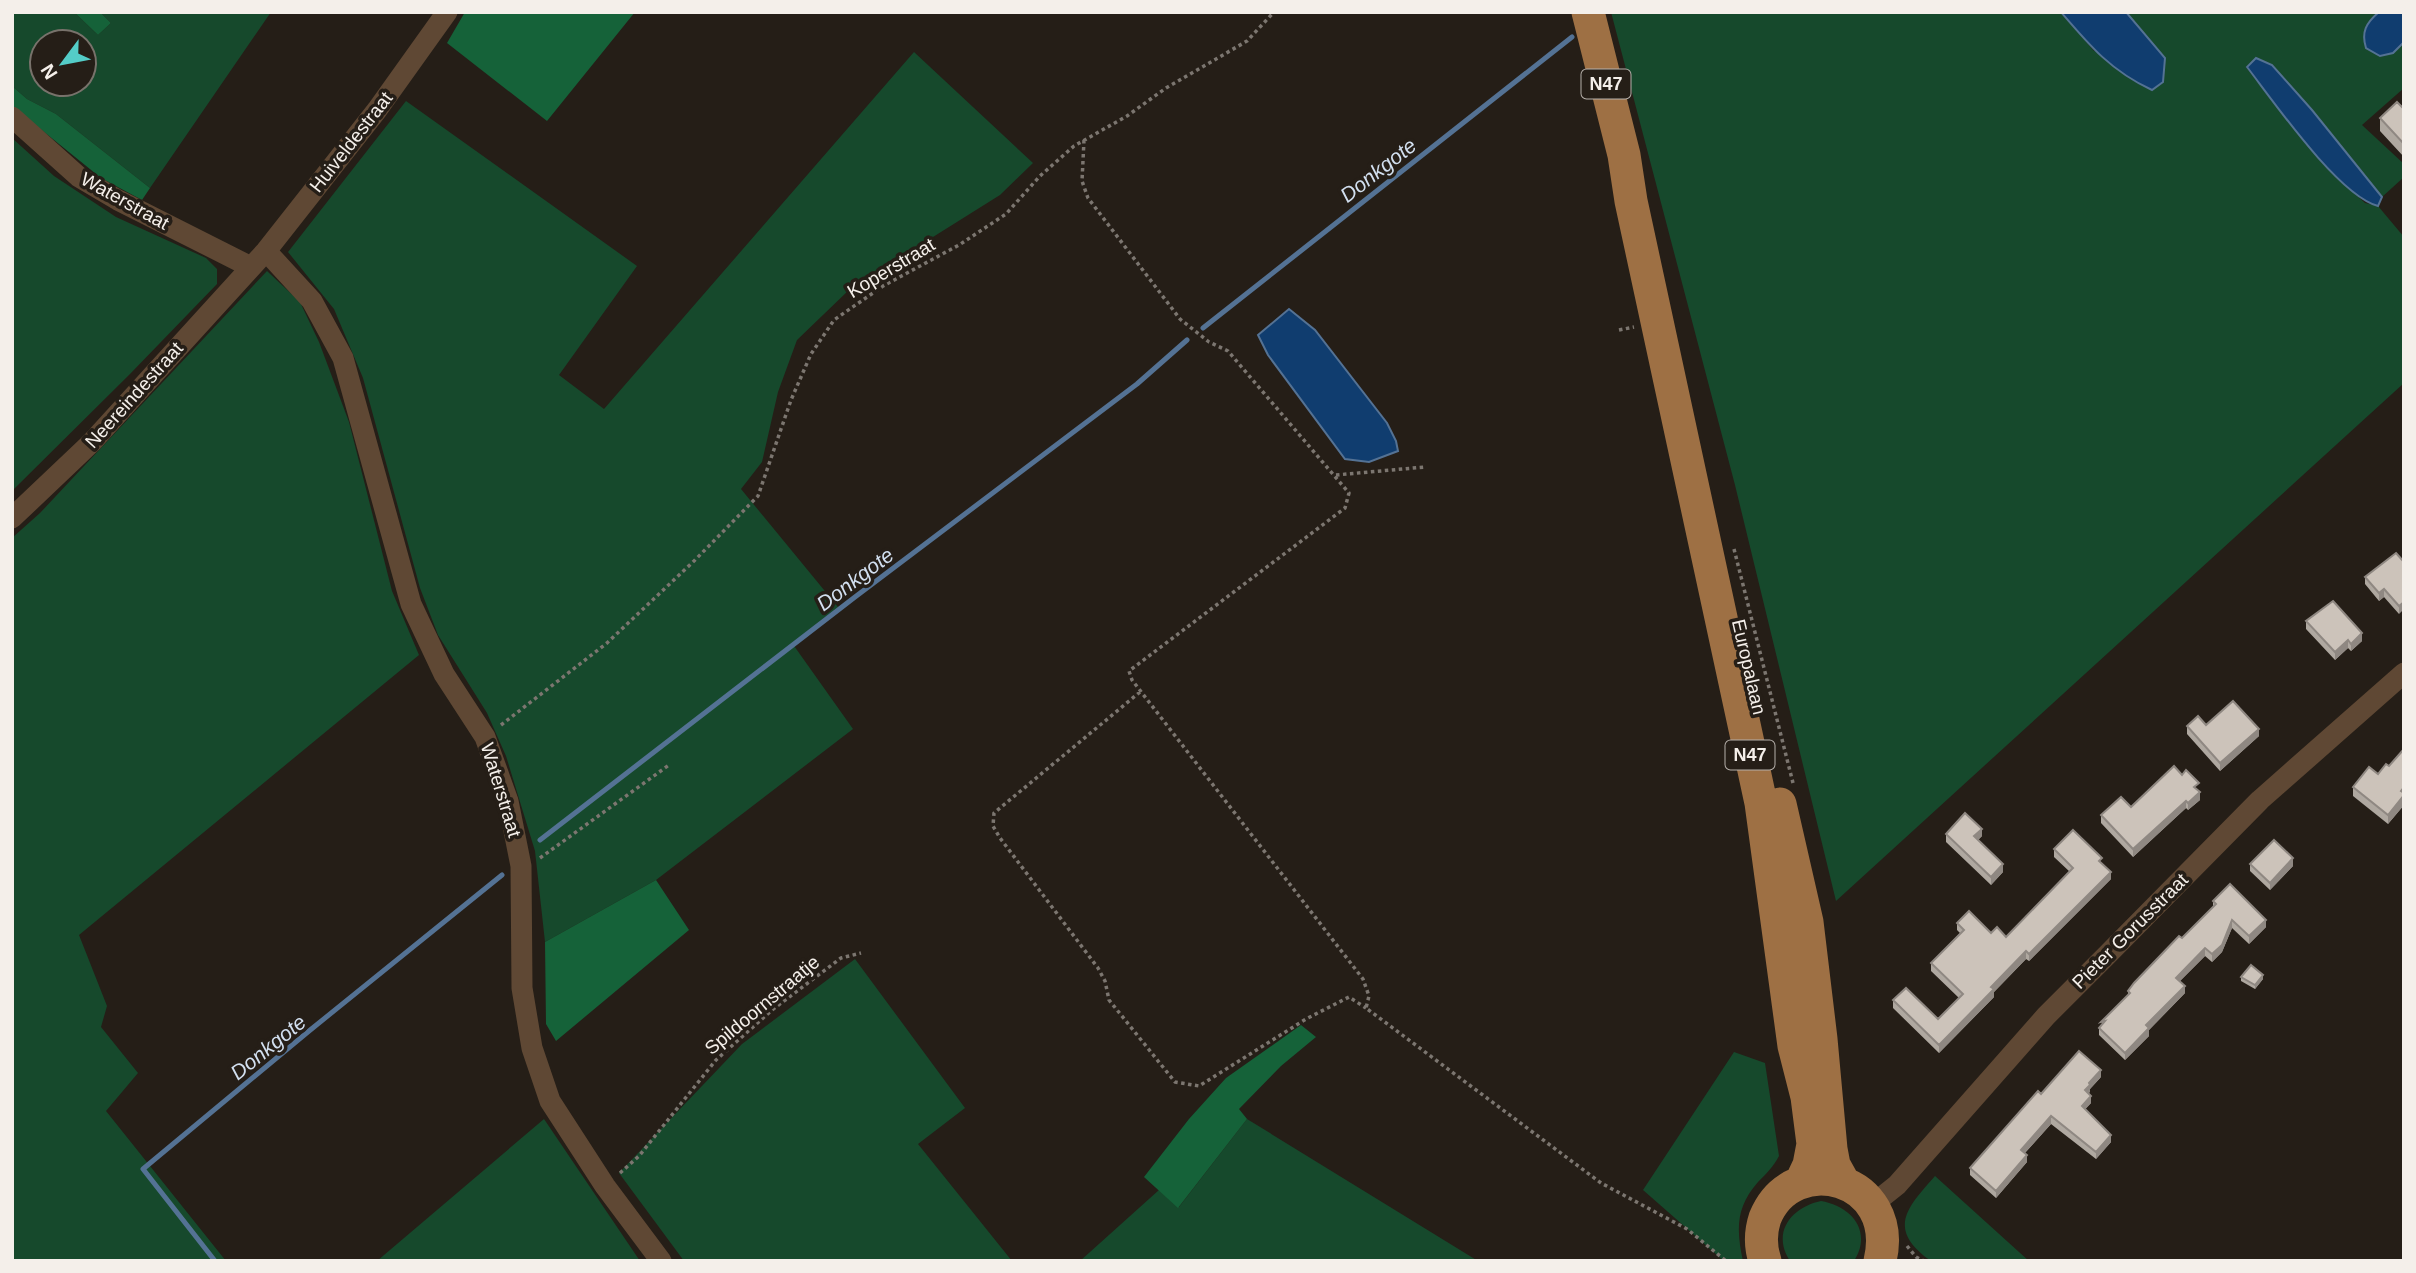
<svg xmlns="http://www.w3.org/2000/svg" width="2416" height="1273" font-family="Arial,sans-serif">
<rect width="100%" height="100%" fill="#251e17"/>
<path fill="#16492c" fill-rule="evenodd" d="M12,12H74L98,35L111,23L100,12H271L150,188L56,114L27,99L12,86ZM42,42H84V84H42Z
M1611,12H2061L2094,51L2165,58L2126,12H2404V88L2362,125L2404,164V177L2382,197L2312,110L2256,58L2246,67L2322,163L2365,203L2378,206L2404,237V383L1836,901L1735,485Z
M914,52L1033,163L1000,195L850,289L797,340L778,392L762,462L741,489L838,607L792,643L853,729L656,880L545,942L535,851L506,756L487,713L438,635L420,588L363,378L334,309L288,252L406,101L637,266L559,375L604,409Z
M12,138L54,176L116,217L206,258L217,269V284L130,374L12,491Z
M267,271L300,302L319,342L349,422L392,591L419,655L79,935L107,1006L101,1027L138,1073L106,1111L226,1261H12V538L40,513Z
M855,959L965,1108L918,1144L1012,1261H684L619,1173L742,1044Z
M1734,1052L1765,1063L1779,1156C1773,1167 1767,1173 1758,1182C1736,1207 1736,1229 1743,1261H1724L1643,1190Z
M544,1119L640,1261H377Z
M1247,1119L1478,1261H1080L1159,1190L1179,1207Z
M1935,1176L2019,1252L2029,1261H1931C1886,1229 1907,1208 1935,1176Z
M1821,1201C1851,1206 1873,1231 1854,1261H1790C1771,1232 1792,1207 1821,1201Z"/>
<path fill="#156239" d="M74,12H100L111,23L98,35Z
M465,12H635L547,121L447,43Z
M12,86L27,99L56,114L150,188L142,200L101,178L12,106Z
M656,880L689,930L556,1041L546,1024L545,942Z
M1301,1025L1316,1037L1281,1066L1239,1109L1247,1119L1178,1208L1144,1177L1189,1119L1226,1078Z"/>
<path fill="#103d6f" stroke="#547294" stroke-width="2" d="M2061,12H2126L2165,58L2163,82L2152,90C2111,71 2090,46 2061,12Z
M2379,12H2404V42L2393,53L2380,56L2366,48C2361,32 2366,23 2379,12Z
M2256,58L2272,65L2312,110L2382,197L2378,206C2338,195 2274,102 2247,67Z
M1289,309L1315,330L1387,423L1396,441L1398,451L1369,462L1345,459L1268,355L1258,335Z"/>
<g fill="none" stroke-linecap="round" stroke-linejoin="round">
<path stroke="#547294" stroke-width="5" d="M1203,328L1572,37
M540,840L855,597L1137,384L1187,340
M215,1261L143,1169L309,1031L502,875"/>
<path stroke="#7c7670" stroke-width="3.5" stroke-dasharray="3.5 3.5" stroke-linecap="butt" d="M1084,140L1082,181L1088,198L1180,319L1209,342L1228,351L1349,493L1345,508L1129,671L1132,680L1363,979L1369,996L1366,1008L1601,1183L1687,1229L1726,1261
M1619,330L1634,327
M1336,475L1425,467
M1734,549L1793,783
M1140,692L994,813L993,826L1000,838L1098,968L1105,981L1109,1000L1175,1082L1199,1086L1306,1019L1349,997L1366,1008
M501,725L607,643L694,561L758,496L791,400L811,354L834,320L883,286L959,245L1006,214L1040,176L1074,146L1127,116L1166,88L1247,41L1274,12
M540,858L669,765
M620,1173L639,1156L716,1060L772,1010L841,958L861,953
M1907,1246L1916,1257L1924,1261"/>
<path stroke="#5f4834" stroke-width="21" d="M12,117L79,177L118,200L251,267
M266,251L312,301L343,358L411,604L444,674L485,737L508,801L521,866L522,988L532,1048L550,1101L605,1186L661,1261
M12,518L92,442L266,251L377,110L447,12
M1872,1205L1897,1185L2046,1016L2106,956L2260,800L2404,673"/>
<path stroke="#9e7044" stroke-width="33" d="M1588,12L1624,155L1631,201L1761,803L1794,1046L1807,1097L1813,1144L1809,1165L1801,1182
M1780,804L1807,922L1821,1039L1831,1149L1834,1165L1844,1183
M1765,1261C1760,1246 1760,1233 1765,1218C1793,1149 1900,1177 1880,1261"/>
</g>
<path fill="#afa8a0" d="M2404,109V157L2380,131V118Z
M2404,562L2399,614L2384,597L2379,601L2365,584V577Z
M2306,621L2362,641L2351,651L2348,648L2335,660L2306,629Z
M2187,726L2259,736L2220,771L2187,734Z
M2404,749V805L2388,824L2353,796V787L2378,774L2389,766Z
M2198,791L2200,800L2188,810L2186,808L2133,857L2101,823V815Z
M1946,834L1982,836L1978,840L2003,872L1991,885L1946,842Z
M2054,849L2102,863L2111,879L2029,961L2026,959L1994,992V997L1939,1053L1893,1008V1000L1938,1019L1959,998L1931,971V963L1960,933L1957,930V923L2006,937L2070,872L2054,857Z
M2250,864L2293,866L2270,890L2250,871Z
M2213,901L2266,927L2249,944L2232,928L2222,952L2212,962L2205,956L2180,981L2185,993L2149,1030V1036L2125,1060L2099,1035V1028L2128,995V991L2213,907Z
M2241,977L2263,979L2255,989L2241,981Z
M2101,1077L2090,1089L2089,1093L2091,1103L2085,1109L2111,1142L2096,1159L2051,1124L2025,1153L2027,1162L1996,1198L1970,1175V1168L2041,1094Z"/>
<path fill="#8f8882" d="M2384,589V597L2379,601V593Z
M2404,602V609L2399,614V606Z
M2362,633V641L2351,651V644Z
M2348,640V648L2335,660V652Z
M2259,729V736L2220,771V763Z
M2404,787V805L2388,824V815Z
M2200,792V800L2188,810V803Z
M2186,801V808L2133,857V849Z
M1982,829V836L1974,844V836Z
M2293,858V866L2270,890V883Z
M2003,864V872L1991,885V877Z
M2111,872V879L2029,961V954Z
M2232,920V928L2222,952L2212,962V954Z
M2266,920V927L2249,944V936Z
M2205,948V956L2176,985V978Z
M2026,951V959L1994,992V997L1939,1053V1045L1991,987Z
M2263,975V979L2255,989V985Z
M2185,986V993L2149,1030V1036L2125,1060V1053L2146,1025Z
M2101,1070V1077L2090,1089V1092L2085,1097V1090L2089,1083Z
M2091,1096V1103L2082,1113V1106Z
M2051,1116V1124L2021,1157V1150Z
M2111,1135V1142L2096,1159V1152Z
M2027,1155V1162L1996,1198V1191Z"/>
<path fill="#ccc3ba" stroke="#8f8882" stroke-width="2" d="M2397,102L2404,109V144L2380,118Z
M2396,553L2404,562V602L2399,606L2384,589L2379,593L2365,577Z
M2333,601L2362,633L2351,644L2348,640L2335,652L2306,621Z
M2233,701L2259,729L2220,763L2187,726L2198,716L2206,725Z
M2404,749V787L2401,791L2404,793V795L2388,815L2353,787L2369,767L2378,774L2386,764L2389,766Z
M2174,766L2182,775L2186,770L2199,783L2194,787L2200,792L2188,803L2186,801L2133,849L2101,815L2121,797L2131,807Z
M1965,813L1982,829L1974,836L2003,864L1991,877L1946,834Z
M2073,830L2102,858L2099,861L2111,872L2029,954L2026,951L1991,987L1994,989L1939,1045L1893,1000L1906,988L1938,1019L1963,994L1931,963L1964,930L1957,923L1969,911L1991,933L1997,927L2006,937L2073,868L2054,849Z
M2274,840L2293,858L2270,883L2250,864Z
M2230,884L2266,920L2249,936L2232,920L2222,945L2212,954L2205,948L2176,978L2185,986L2146,1025L2149,1028L2125,1053L2099,1028L2105,1021L2101,1022L2130,993L2128,991L2134,983L2179,936L2182,938L2216,904L2213,901Z
M2251,965L2263,975L2255,985L2241,977Z
M2079,1051L2101,1070L2089,1083L2090,1085L2085,1090L2091,1096L2082,1106L2111,1135L2096,1152L2051,1116L2021,1150L2027,1155L1996,1191L1970,1168L2038,1091L2041,1094Z"/>
<g text-anchor="middle" dominant-baseline="central" stroke-width="7" stroke-linejoin="round" paint-order="stroke">
<g fill="#251e17" stroke="#b6b0ab" stroke-width="2">
<rect x="1581.5" y="69.5" width="49" height="29" rx="5"/>
<rect x="1725.5" y="740.5" width="49" height="29" rx="5"/>
</g>
<g font-size="18" font-weight="bold" fill="#f4efea">
<text x="1606" y="84">N47</text>
<text x="1750" y="755">N47</text>
</g>
<g font-size="19" fill="#f4efea" stroke="#251e17">
<text transform="translate(351 142) rotate(-52)">Huiveldestraat</text>
<text transform="translate(125 201) rotate(29)">Waterstraat</text>
<text transform="translate(891 268) rotate(-31)">Koperstraat</text>
<text transform="translate(134 395) rotate(-48)">Neereindestraat</text>
<text transform="translate(1749 667) rotate(77)">Europalaan</text>
<text transform="translate(501 790) rotate(73)">Waterstraat</text>
<text transform="translate(2130 931) rotate(-45)">Pieter Gorusstraat</text>
<text transform="translate(762 1005) rotate(-40)">Spildoornstraatje</text>
</g>
<g font-size="21" font-style="italic" fill="#d2dfef" stroke="#251e17">
<text transform="translate(1378 170) rotate(-38)">Donkgote</text>
<text transform="translate(855 579) rotate(-37)">Donkgote</text>
<text transform="translate(268 1047) rotate(-39)">Donkgote</text>
</g>
</g>
<rect width="2416" height="1273" fill="none" stroke="#f4efea" stroke-width="28"/>
<g transform="translate(63 63) rotate(238)"><circle r="33" fill="#251e17" stroke="#78726b" stroke-width="2"/>
<path d="M0-5L12 26L0 18L-12 26Z" fill="#54cdc8"/>
<text y="-10" font-size="19" font-weight="bold" text-anchor="middle" fill="#f4efea">N</text>
</g>
</svg>
